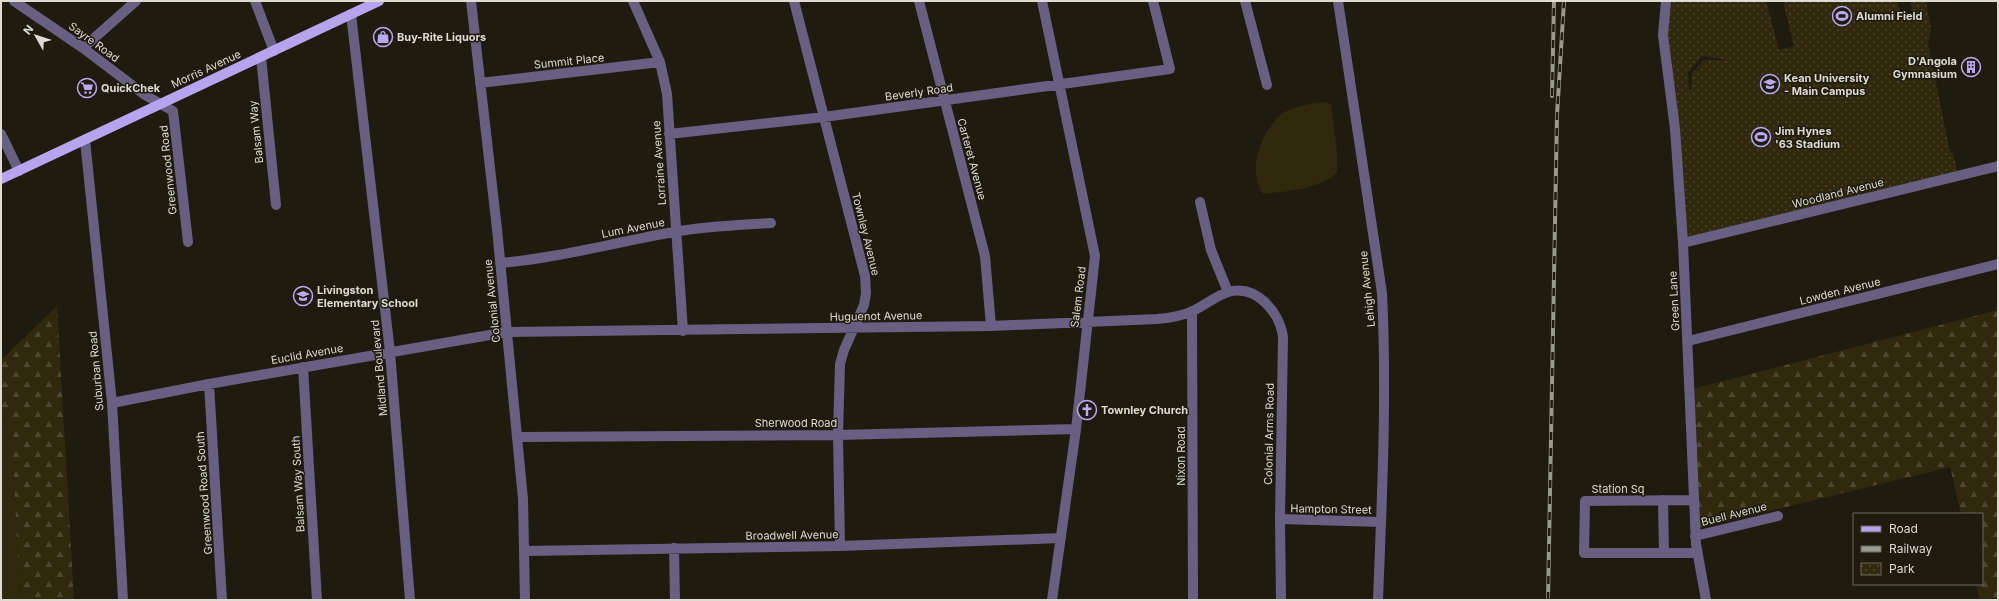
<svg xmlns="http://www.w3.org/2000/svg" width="1999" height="601" font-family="Inter,sans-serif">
<defs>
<pattern id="forest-firs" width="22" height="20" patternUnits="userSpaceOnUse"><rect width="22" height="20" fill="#30290d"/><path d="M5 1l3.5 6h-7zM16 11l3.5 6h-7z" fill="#4e472f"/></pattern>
<pattern id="park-dots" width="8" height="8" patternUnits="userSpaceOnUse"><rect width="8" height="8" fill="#30290d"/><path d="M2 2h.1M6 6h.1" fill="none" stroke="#4e472f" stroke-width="1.8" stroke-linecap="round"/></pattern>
</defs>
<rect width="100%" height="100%" fill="#1f1c0f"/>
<path fill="#30290d" d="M1322,102L1331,104L1337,151V173C1315,190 1290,191 1263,194C1247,170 1260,135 1279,116C1286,108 1312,103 1322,102Z
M1,414L11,425L20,600H1Z"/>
<path fill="url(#forest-firs)" d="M57,306L74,600H20L11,426L1,414V360Z
M1998,310V600H1980L1976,584H1982V514H1961L1950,467L1700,528L1697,461L1689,390Z"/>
<path fill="url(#park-dots)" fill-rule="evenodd" d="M1666,1H1766L1779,50L1794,46L1783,1H1897L1902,19L1913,16L1910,1H1926L1931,28L1928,44L1950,152L1953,154L1959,176L1683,243L1664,20ZM1702,56L1723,59V60H1704L1692,73L1691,90H1689L1688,72Z"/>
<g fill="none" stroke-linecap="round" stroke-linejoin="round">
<path stroke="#676083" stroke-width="10" d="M14,1L83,48L145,95L173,111L188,242
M255,1L274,51
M471,1L497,229L523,499L525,600
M633,1L660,62L667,94L683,331
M794,1L865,276L866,293L864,305L844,350L840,364L838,435L840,546
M919,1L985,256L991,326
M1042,1L1095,256L1076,429L1052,600
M1245,1L1267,85
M1338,1L1382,293C1387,395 1382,498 1378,600
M1666,1L1663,35L1675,129L1683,243L1696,544L1706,600
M351,14L390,352L410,600
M83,48L136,1
M261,57L276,205
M480,83L660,62
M1,134L19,171
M669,134L824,117L1170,69L1153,1
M85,140L112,403L123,600
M1200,202L1211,250L1228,292
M1683,243L1998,166
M500,263C559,258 616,242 674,232C706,226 739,225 771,223
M1192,311L1193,600
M1688,341L1998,264
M303,367L317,600
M209,384L222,600
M112,403L209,384L507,332L991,326L1157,319C1169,318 1182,316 1193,311C1205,305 1216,296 1228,292C1257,284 1280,313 1283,337L1280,519L1281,600
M517,437L838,435L1076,429
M1663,500L1664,553
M1694,500L1585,501L1584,553H1697
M1280,519L1381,522
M1695,536L1778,516
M674,548L675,600
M524,551L840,546L1061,538"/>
<path stroke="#b4a5ee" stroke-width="10" d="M1,179L379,1"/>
<g stroke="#9b998e" stroke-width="4">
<path id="rail" d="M1552,96L1554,1
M1548,600L1557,115L1564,1"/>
</g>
<use href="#rail" stroke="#1f1c0f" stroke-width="2.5" stroke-dasharray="8" stroke-linecap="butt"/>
</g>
<defs>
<g id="stadium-ring" transform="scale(1)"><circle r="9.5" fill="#1f1c0f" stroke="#baaaf6" stroke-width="1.5"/><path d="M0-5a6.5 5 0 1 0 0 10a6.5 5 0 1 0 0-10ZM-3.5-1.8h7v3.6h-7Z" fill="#baaaf6"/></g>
<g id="shop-ring" transform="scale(1)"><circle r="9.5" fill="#1f1c0f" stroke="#baaaf6" stroke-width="1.5"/><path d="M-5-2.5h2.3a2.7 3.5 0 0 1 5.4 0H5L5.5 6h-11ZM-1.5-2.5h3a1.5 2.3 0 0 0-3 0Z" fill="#baaaf6"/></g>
<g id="building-ring" transform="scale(1)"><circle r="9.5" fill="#1f1c0f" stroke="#baaaf6" stroke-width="1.5"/><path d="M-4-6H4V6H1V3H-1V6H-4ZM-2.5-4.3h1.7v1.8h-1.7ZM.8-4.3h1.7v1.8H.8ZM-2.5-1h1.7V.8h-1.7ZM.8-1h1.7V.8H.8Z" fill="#baaaf6"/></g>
<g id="university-ring" transform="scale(1)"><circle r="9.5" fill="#1f1c0f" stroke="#baaaf6" stroke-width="1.5"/><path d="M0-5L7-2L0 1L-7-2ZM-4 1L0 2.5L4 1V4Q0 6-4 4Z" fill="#baaaf6"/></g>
<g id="supermarket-ring" transform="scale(1)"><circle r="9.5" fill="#1f1c0f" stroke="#baaaf6" stroke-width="1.5"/><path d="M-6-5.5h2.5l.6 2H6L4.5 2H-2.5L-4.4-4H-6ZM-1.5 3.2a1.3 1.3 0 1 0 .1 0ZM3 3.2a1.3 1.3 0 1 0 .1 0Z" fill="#baaaf6"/></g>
<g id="school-ring" transform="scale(1)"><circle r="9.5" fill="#1f1c0f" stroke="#baaaf6" stroke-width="1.5"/><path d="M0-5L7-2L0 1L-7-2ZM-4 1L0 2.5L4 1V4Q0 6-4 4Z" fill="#baaaf6"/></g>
<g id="church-ring" transform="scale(1)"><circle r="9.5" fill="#1f1c0f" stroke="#baaaf6" stroke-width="1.5"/><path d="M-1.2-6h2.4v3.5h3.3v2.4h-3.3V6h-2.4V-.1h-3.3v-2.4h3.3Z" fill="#baaaf6"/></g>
</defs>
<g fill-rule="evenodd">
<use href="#stadium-ring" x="1842" y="16"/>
<use href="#shop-ring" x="383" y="37"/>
<use href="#building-ring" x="1971" y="67"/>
<use href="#university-ring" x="1770" y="84"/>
<use href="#supermarket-ring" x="87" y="88"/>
<use href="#stadium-ring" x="1761" y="137"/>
<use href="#school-ring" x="303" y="296"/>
<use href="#church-ring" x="1087" y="410"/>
</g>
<g text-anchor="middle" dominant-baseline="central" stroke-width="3" stroke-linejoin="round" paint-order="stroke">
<g font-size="11" font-weight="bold" fill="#dddbd2" stroke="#1f1c0f" text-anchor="start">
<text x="1856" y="16">Alumni Field</text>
<text x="397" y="37">Buy-Rite Liquors</text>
<text x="1957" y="61" text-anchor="end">D'Angola<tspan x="1957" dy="13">Gymnasium</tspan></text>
<text x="1784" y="78">Kean University<tspan x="1784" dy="13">- Main Campus</tspan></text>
<text x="101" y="88">QuickChek</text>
<text x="1775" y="131">Jim Hynes<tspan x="1775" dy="13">'63 Stadium</tspan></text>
<text x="317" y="290">Livingston<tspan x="317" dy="13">Elementary School</tspan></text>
<text x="1101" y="410">Townley Church</text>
</g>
<g font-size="11" fill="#dddbd2" stroke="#1f1c0f">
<text transform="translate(94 42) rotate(36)">Sayre Road</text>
<text transform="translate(569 61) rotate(-6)">Summit Place</text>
<text transform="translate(206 69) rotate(-25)">Morris Avenue</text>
<text transform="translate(919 92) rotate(-8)">Beverly Road</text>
<text transform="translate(256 132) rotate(-96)">Balsam Way</text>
<text transform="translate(972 159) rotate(75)">Carteret Avenue</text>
<text transform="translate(659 163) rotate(-94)">Lorraine Avenue</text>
<text transform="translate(168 170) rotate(-96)">Greenwood Road</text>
<text transform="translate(1838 193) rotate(-14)">Woodland Avenue</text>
<text transform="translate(633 228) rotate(-11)">Lum Avenue</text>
<text transform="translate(866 234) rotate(76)">Townley Avenue</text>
<text transform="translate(1367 289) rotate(-96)">Lehigh Avenue</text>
<text transform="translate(1840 291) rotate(-14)">Lowden Avenue</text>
<text transform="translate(1078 297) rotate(-83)">Salem Road</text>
<text transform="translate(492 301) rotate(-96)">Colonial Avenue</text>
<text transform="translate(1674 301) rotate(-93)">Green Lane</text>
<text transform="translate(876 316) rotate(-1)">Huguenot Avenue</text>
<text transform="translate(307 354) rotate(-10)">Euclid Avenue</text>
<text transform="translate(379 368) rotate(-95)">Midland Boulevard</text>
<text transform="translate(96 371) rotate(-95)">Suburban Road</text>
<text x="796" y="423">Sherwood Road</text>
<text transform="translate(1269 434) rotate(-89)">Colonial Arms Road</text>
<text transform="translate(1181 456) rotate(-90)">Nixon Road</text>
<text transform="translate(298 484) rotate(-93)">Balsam Way South</text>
<text x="1618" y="489">Station Sq</text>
<text transform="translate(204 493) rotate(-94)">Greenwood Road South</text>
<text transform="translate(1331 509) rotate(1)">Hampton Street</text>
<text transform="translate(1734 514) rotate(-14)">Buell Avenue</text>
<text transform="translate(792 535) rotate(-1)">Broadwell Avenue</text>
</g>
</g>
<rect width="1999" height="601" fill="none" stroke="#dddbd2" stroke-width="4"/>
<rect x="1853" y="513" width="130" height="72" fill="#1f1c0f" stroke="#6b685d"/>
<rect x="1861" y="526" width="20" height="6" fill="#b4a5ee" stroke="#6b685d"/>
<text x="1889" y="533" font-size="12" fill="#dddbd2">Road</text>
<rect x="1861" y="546" width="20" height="6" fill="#9b998e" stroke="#6b685d"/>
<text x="1889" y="553" font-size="12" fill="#dddbd2">Railway</text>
<rect x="1861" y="563" width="20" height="12" fill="url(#park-dots)" stroke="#6b685d"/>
<text x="1889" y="573" font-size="12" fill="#dddbd2">Park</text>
<g transform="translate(36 36) rotate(309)" stroke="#1f1c0f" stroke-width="3" paint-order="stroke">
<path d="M0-3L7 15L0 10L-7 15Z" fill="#dddbd2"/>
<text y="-6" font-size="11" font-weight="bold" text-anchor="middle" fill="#dddbd2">N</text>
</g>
</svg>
